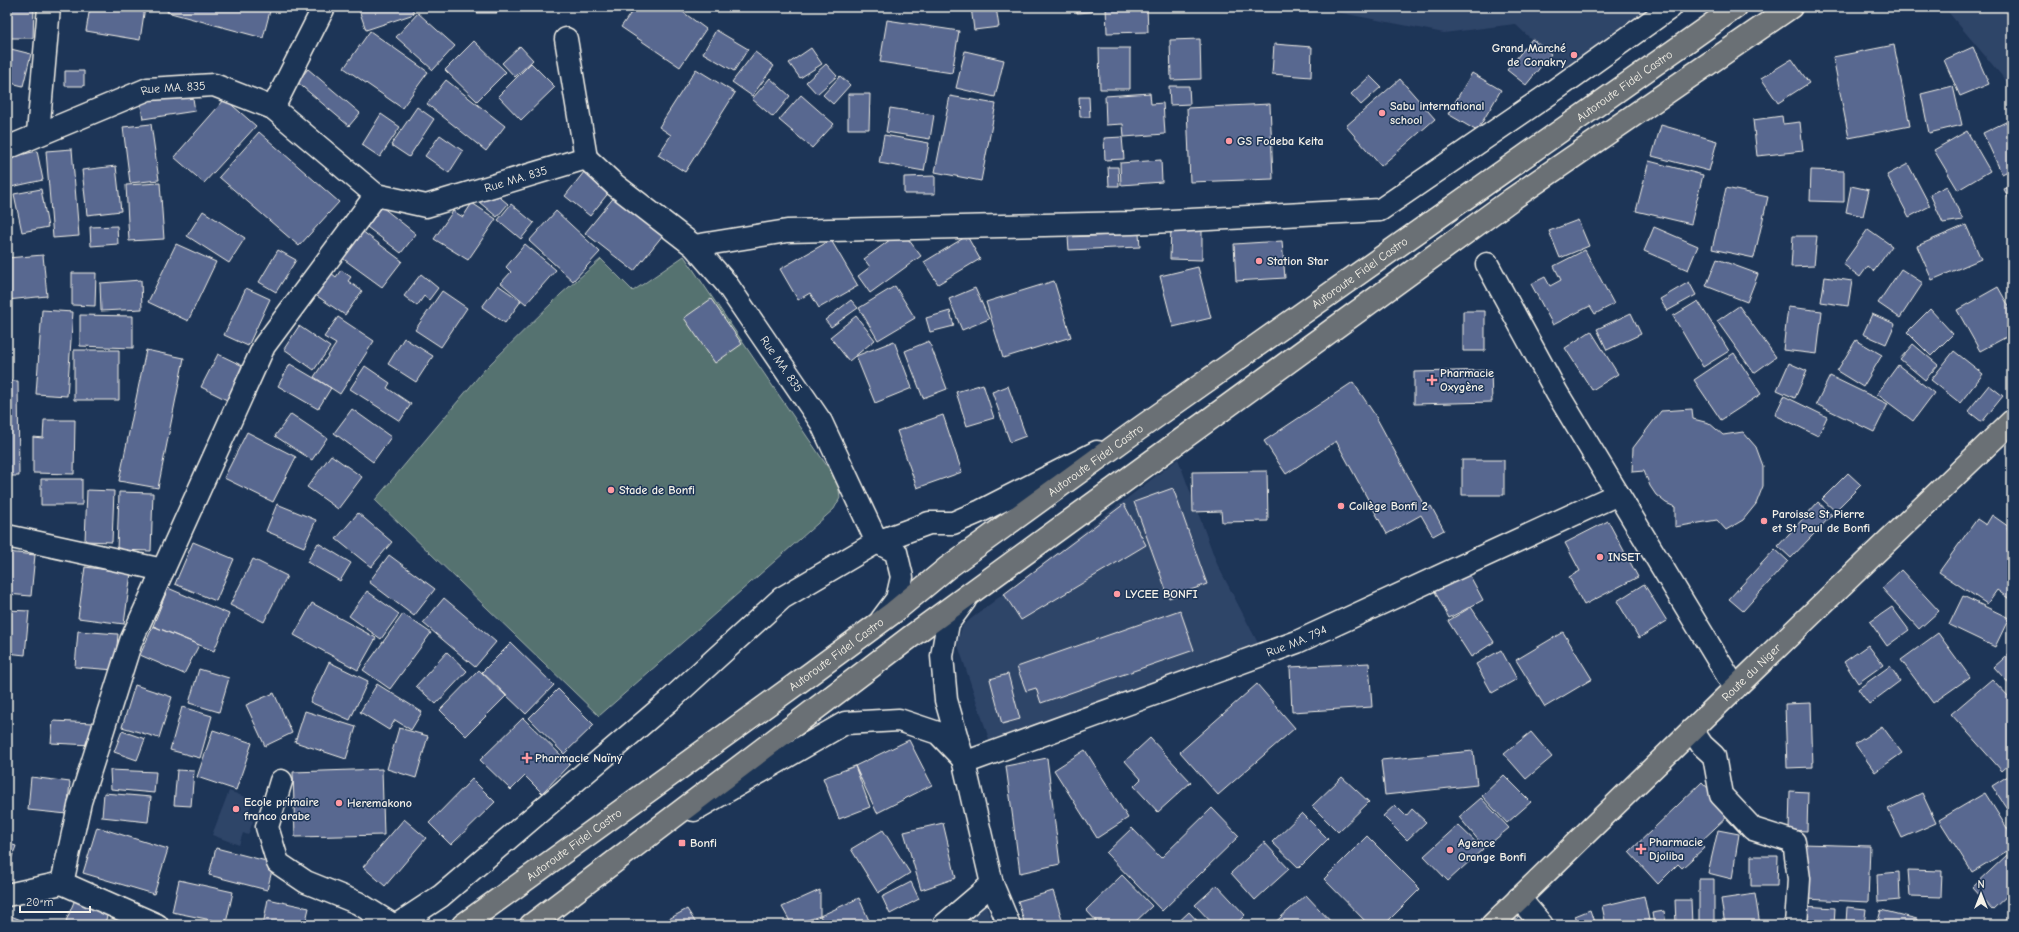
<svg xmlns="http://www.w3.org/2000/svg" width="2019" height="932" font-family="'Comic Neue',sans-serif">
<rect width="100%" height="100%" fill="#1d3557"/>
<filter id="ink" filterUnits="userSpaceOnUse"><feTurbulence type="fractalNoise" baseFrequency=".025" numOctaves="2"/><feDisplacementMap in="SourceGraphic" scale="8" xChannelSelector="R" yChannelSelector="G"/><feConvolveMatrix kernelMatrix="1 2 1 2 8 2 1 2 1" color-interpolation-filters="sRGB"/></filter>
<g filter="url(#ink)">
<path fill="#2f4468" d="M1311,7H1662L1572,77L1515,24L1444,33Z
M1944,7H2012V88Z
M1178,459L1217,564L1260,647L990,742L957,642L963,625Z
M229,791L253,800L246,818L253,821L248,835L243,833L239,845L212,835Z
M983,896L993,925H951Z"/>
<path fill="#557270" stroke="#a4b2ac" d="M684,256L838,482L840,498L834,509L599,716L375,500L485,369L561,294L601,259L633,291Z"/>
<path fill="#596890" stroke="#f4f1e8" d="M7,7H34L33,38H7Z
M90,7H145L140,40L86,31Z
M169,7H271L263,38L167,12Z
M358,7H412L414,14L366,30Z
M477,7H497V13H477Z
M635,7H676L706,29L680,67L621,27Z
M971,7H996L999,27L974,30Z
M1004,7H1029V8L1004,10Z
M1076,7H1092V12L1077,13Z
M1106,7H1147L1148,32L1107,33Z
M418,13L455,46L433,70L396,37Z
M887,20L959,31L952,73L880,62Z
M716,30L748,49L734,71L703,53Z
M370,31L428,72L402,108L344,68Z
M1200,39L1201,79L1171,80L1170,40Z
M1532,39L1551,54L1526,85L1507,70Z
M474,41L506,72L477,101L445,70Z
M1274,44L1312,47L1311,77L1272,74Z
M1894,45L1910,126L1849,138L1833,57Z
M520,46L533,60L515,77L502,63Z
M1973,47L1989,84L1960,96L1944,60Z
M7,48L31,54L23,86L7,82Z
M811,48L822,64L800,78L789,63Z
M1099,48H1130V89H1100Z
M965,51L1004,60L995,97L956,88Z
M755,52L774,66L752,96L732,82Z
M1792,59L1809,83L1778,103L1761,78Z
M531,63L555,87L521,120L498,96Z
M826,64L837,76L817,94L806,82Z
M308,69L360,113L349,126L297,82Z
M696,69L735,93L685,172L658,155L671,135L659,127Z
M65,71H84V86H65Z
M1472,73L1501,90L1477,131L1448,114Z
M840,76L850,85L833,104L823,95Z
M1370,76L1381,87L1361,105L1351,94Z
M770,78L790,96L773,117L752,99Z
M1400,79L1435,119L1381,166L1346,126Z
M446,80L505,126L486,151L427,104Z
M1169,86H1189L1190,104L1170,105Z
M1953,86L1962,125L1929,133L1921,94Z
M192,92L195,111L143,119L140,100Z
M1150,93L1151,104L1163,103L1165,134L1124,137L1123,124L1106,125L1105,96Z
M848,94H870L869,129H848Z
M801,95L834,124L812,148L779,120Z
M950,96L996,104L981,181L935,172Z
M1079,97H1089L1090,117H1080Z
M225,99L256,126L204,183L174,157Z
M1270,104L1273,179L1190,182L1187,108Z
M417,107L434,119L409,157L391,145Z
M890,108L934,115L930,139L886,132Z
M381,114L400,127L380,157L362,145Z
M1782,116L1783,124L1800,122L1803,151L1757,156L1753,120Z
M2012,119V169L2002,174L1983,133Z
M151,124L159,180L130,183L123,127Z
M1661,125L1717,141L1709,171L1652,156Z
M1967,131L1990,171L1958,190L1934,150Z
M259,132L339,202L299,246L219,177Z
M440,135L463,151L449,173L425,156Z
M884,135L929,143L924,171L879,163Z
M1122,137L1124,159L1105,160L1104,138Z
M72,149L79,236L53,238L46,151Z
M37,151L43,180L11,187L7,172V158Z
M1161,160L1162,182L1121,185L1120,163Z
M1649,161L1703,175L1691,224L1636,211Z
M1908,164L1930,206L1909,217L1887,175Z
M116,166L121,211L87,215L82,170Z
M1108,167H1118L1119,186H1109Z
M1811,170L1844,171V202L1810,201Z
M584,172L610,191L590,216L565,196Z
M935,176V194H904V177Z
M160,183L164,239L129,241L126,185Z
M1851,186L1869,190L1863,216L1846,212Z
M1947,186L1963,220L1943,223L1930,194Z
M2012,186V205L2004,189Z
M1726,188L1768,197L1754,258L1712,249Z
M41,189L48,227L22,232L14,194Z
M490,189L508,204L497,217L479,202Z
M615,196L663,235L634,271L585,233Z
M472,203L496,219L468,260L434,239L453,211L463,217Z
M511,204L534,223L521,239L498,220Z
M382,207L416,234L401,253L367,227Z
M203,211L245,238L229,263L187,236Z
M556,211L600,252L573,281L529,241Z
M1578,220L1589,246L1560,258L1549,231Z
M1966,225L1981,259L1932,280L1917,246Z
M117,226L118,244L91,246L90,227Z
M1171,226H1202V260L1170,259Z
M1654,227L1698,246L1688,270L1644,251Z
M358,228L402,261L382,287L338,255Z
M1868,229L1892,246L1874,271L1868,266L1860,277L1843,264Z
M902,231L921,256L870,293L858,276L870,267L864,259Z
M1139,234L1140,247L1069,250L1068,237Z
M967,236L980,259L938,284L924,262Z
M1793,236H1817L1814,266L1791,267Z
M831,240L858,286L819,308L810,293L798,300L780,269Z
M1282,241L1285,278L1236,281L1234,244Z
M176,244L216,262L188,321L148,302Z
M525,244L556,270L526,304L501,283L511,272L506,267Z
M278,250L296,260L276,292L259,282Z
M1585,250L1614,304L1595,314L1590,306L1553,325L1531,284L1545,277L1550,286L1561,280L1554,266Z
M43,255L47,296L7,300V258Z
M1717,259L1758,274L1747,302L1706,286Z
M1198,267L1211,318L1173,327L1160,276Z
M326,269L336,277L341,270L351,277L348,281L362,291L345,315L311,292Z
M1901,269L1923,283L1900,318L1878,303Z
M72,273H96L95,306L72,305Z
M421,274L438,288L429,300L424,296L417,306L404,296Z
M1825,277L1852,281L1848,306L1821,302Z
M141,280L142,309L101,311L100,283Z
M1054,281L1071,337L1003,358L986,302Z
M1689,282L1696,295L1667,311L1660,299Z
M498,285L521,301L505,323L482,307Z
M895,286L915,318L878,340L859,308Z
M1998,287L2012,312V334L1980,351L1957,310Z
M246,288L270,299L248,346L224,335Z
M975,288L989,319L962,330L949,299Z
M442,291L467,308L441,347L415,330Z
M711,299L742,344L715,363L684,318Z
M851,300L858,308L831,327L825,320Z
M1698,301L1729,351L1703,367L1673,316Z
M1739,306L1776,357L1754,373L1717,321Z
M1788,307L1822,311L1817,354L1783,350Z
M1930,309L1953,334L1931,356L1907,332Z
M42,310L73,312L67,396L36,394Z
M950,311L954,326L930,332L926,318Z
M1463,311H1485V351H1463Z
M1631,313L1641,334L1607,350L1597,329Z
M1872,314L1895,324L1886,344L1863,334Z
M80,315L133,316V348L80,346Z
M856,316L875,340L849,361L830,337Z
M338,317L374,341L340,394L314,377L336,344L324,337Z
M299,326L330,347L314,370L284,349Z
M1591,331L1618,374L1592,390L1565,348Z
M404,338L433,356L416,382L388,364Z
M1856,340L1882,355L1863,387L1837,371Z
M894,341L912,388L875,403L856,356Z
M929,341L947,389L923,398L905,351Z
M1913,344L1938,365L1925,380L1900,359Z
M74,350H119V400H74Z
M146,350L184,358L158,488L119,481Z
M1954,351L1983,374L1960,403L1931,380Z
M1734,353L1761,394L1721,420L1694,380Z
M218,354L245,367L229,401L201,387Z
M1789,363L1807,371L1795,398L1777,390Z
M290,364L331,388L318,409L278,386Z
M1898,365L1934,393L1913,421L1877,394Z
M365,366L390,383L387,388L411,404L400,421L350,389Z
M1491,370L1492,402L1414,404V372Z
M1830,376L1888,404L1874,432L1816,404Z
M7,381H18L19,476H7Z
M1353,382L1375,415L1426,509L1431,506L1444,530L1433,536L1421,515L1387,534L1336,441L1286,474L1264,441Z
M983,384L994,418L967,426L956,392Z
M1989,385L2003,396L1982,422L1968,411Z
M1008,386L1026,436L1010,442L992,392Z
M1784,396L1827,417L1818,436L1775,415Z
M352,409L391,437L373,462L334,433Z
M1692,409L1693,419L1709,423L1723,435L1743,432L1756,447L1763,466V486L1756,504L1743,520L1726,530L1717,520L1675,527V507L1666,503L1656,495L1650,486L1644,471L1632,472L1633,448L1661,411Z
M291,414L327,438L312,460L275,436Z
M943,415L962,472L917,488L897,431Z
M44,420H75L74,474L33,473V437L43,438Z
M247,432L296,457L273,502L224,478Z
M331,455L362,477L338,509L307,487Z
M1462,460H1504V495H1462Z
M1267,471L1268,521L1222,522L1221,511L1193,512L1192,472Z
M1848,473L1861,485L1835,511L1822,499Z
M41,479H82V505H41Z
M1173,488L1207,584L1169,598L1134,502Z
M87,490L114,491L112,542L85,541Z
M119,492L153,493L151,551L117,550Z
M1818,502L1832,515L1791,558L1778,546Z
M277,504L316,520L304,547L266,531Z
M1124,504L1146,545L1021,620L1004,594Z
M358,513L392,542L371,567L336,539Z
M1992,515L2009,527L2007,528L2010,538L2012,539V601L1997,590L1987,604L1939,572L1977,519L1986,525Z
M1608,521L1638,577L1584,605L1569,577L1580,571L1565,543Z
M193,542L234,559L216,601L175,584Z
M318,543L351,563L340,581L307,562Z
M1775,549L1788,561L1743,611L1729,599Z
M7,552L35,555L31,596L7,594Z
M389,555L435,589L414,616L369,582Z
M253,559L287,576L264,622L230,605Z
M85,567L131,573L124,624L78,618Z
M1901,570L1939,611L1919,629L1882,588Z
M1468,572L1483,600L1449,618L1434,590Z
M1644,584L1667,621L1639,638L1617,601Z
M168,588L229,614L214,651L153,626Z
M367,591L399,614L381,639L349,616Z
M1963,596L2009,618L1995,647L1949,625Z
M444,598L496,642L475,667L423,623Z
M312,603L376,638L358,670L294,635Z
M1471,607L1494,642L1471,657L1448,621Z
M1892,607L1909,630L1887,646L1870,622Z
M7,610L29,611L25,655L7,653Z
M1180,610L1194,650L1041,703L1036,688L1026,691L1017,667Z
M403,614L431,633L390,689L363,670Z
M153,626L199,645L184,674L140,655Z
M78,631L118,634L115,670L75,667Z
M1563,632L1592,679L1545,707L1516,660Z
M1938,633L1970,677L1933,703L1901,660Z
M511,643L554,685L526,714L482,672Z
M1868,645L1883,665L1858,683L1844,662Z
M1501,650L1517,679L1492,693L1476,664Z
M2012,651V687L1994,667Z
M447,652L467,671L436,704L416,686Z
M329,662L368,681L350,720L310,702Z
M1369,663L1372,707L1292,712L1290,667Z
M1890,666L1900,681L1869,704L1858,689Z
M199,669L229,678L219,712L189,703Z
M479,670L506,696L466,736L440,710Z
M1008,674L1020,719L1002,724L990,679Z
M1992,679L2012,700V762L2002,771L1951,714Z
M377,684L422,712L411,730L395,720L389,730L360,712Z
M1257,684L1295,728L1218,795L1180,752Z
M135,685L172,697L159,738L122,727Z
M558,689L594,725L564,754L529,718Z
M274,693L292,733L265,746L246,705Z
M1811,703L1813,767L1787,768L1785,704Z
M182,707L212,716L200,758L170,750Z
M305,711L356,727L346,759L295,742Z
M523,718L570,764L542,793L525,776L511,790L480,760Z
M53,721L93,723L92,745L51,743Z
M1882,726L1902,753L1875,772L1855,744Z
M399,728L428,736L416,778L387,769Z
M213,730L252,743L236,790L197,777Z
M122,731L145,739L137,760L114,752Z
M1531,732L1552,757L1526,779L1504,754Z
M1150,738L1191,782L1158,812L1134,786L1141,779L1125,761Z
M909,740L932,785L877,813L855,766Z
M1085,750L1128,818L1097,838L1054,770Z
M1473,751L1477,785L1385,795L1381,760Z
M1047,758L1060,864L1020,873L1006,766Z
M855,766L870,807L839,819L823,778Z
M382,769L384,835L295,837L293,772Z
M110,770L156,772L154,793L111,789Z
M177,770L194,771L191,806L174,805Z
M2011,774L2012,776V816L1992,786Z
M1504,775L1531,802L1507,823L1482,796Z
M31,777L70,782L67,814L28,810Z
M1342,777L1369,802L1338,832L1312,806Z
M472,779L495,802L451,845L429,823Z
M1702,782L1731,813L1699,843L1704,848L1682,868L1678,864L1658,884L1629,852Z
M1790,791L1808,792L1807,831L1789,830Z
M104,793L151,797L148,822L102,817Z
M1922,793L1936,823L1902,838L1888,809Z
M1985,793L2012,836V848L1972,872L1939,820Z
M1481,798L1509,828L1485,848L1459,817Z
M1395,805L1406,816L1412,809L1426,822L1407,840L1383,816Z
M1212,808L1239,836L1162,911L1106,853L1132,828L1161,858Z
M1302,813L1328,839L1299,868L1272,842Z
M404,819L426,838L385,886L363,867Z
M943,823L956,878L921,890L904,832Z
M1458,825L1483,849L1448,881L1424,856Z
M97,827L168,849L154,894L83,873Z
M883,830L910,873L878,893L851,849Z
M1718,830L1739,834L1732,879L1708,873Z
M1367,836L1420,889L1384,925H1369L1324,879Z
M1264,842L1289,869L1255,900L1231,873Z
M7,843L16,846L7,870Z
M1803,844L1870,846L1868,902L1805,899Z
M216,848L274,863L267,890L209,875Z
M2008,854L2012,859V891L1992,910L1972,888Z
M1751,856H1778L1777,886H1751Z
M1908,870L1942,871L1941,897L1910,896Z
M1899,872L1900,900L1878,902L1877,874Z
M1122,875L1152,906L1132,925H1100L1086,910Z
M1699,879H1714V925H1699Z
M179,880L233,892L226,923L172,912Z
M911,882L919,899L890,914L882,897Z
M1217,885L1245,915L1235,925H1214L1195,905Z
M820,890V916L792,925L782,907Z
M1053,891L1064,925H1025L1018,901Z
M1755,894L1760,925H1725L1721,899Z
M1306,895L1333,924L1272,925Z
M1644,896L1650,925H1606L1602,906Z
M76,897L109,911L104,925H76L66,921Z
M859,898L871,925H825L820,916Z
M268,899L309,908L305,925H263Z
M1675,900H1691L1692,925H1676Z
M1804,906L1835,908L1834,925L1803,923Z
M1847,907L1866,909L1864,925L1846,923Z
M687,909L697,925H658Z
M1590,910L1595,925H1578L1575,916Z
M1881,910L1917,919L1915,925H1877Z
M1664,911L1666,925H1654L1652,913Z
M1189,912L1201,925H1175Z
M11,916L33,925H7Z
M2012,916V925H2001Z"/>
<g fill="none" stroke-linecap="round" stroke-linejoin="round">
<g stroke="#f4f1e8" stroke-width="25">
<g id="minor">
<path d="M566,39L586,158"/>
<path d="M273,108L324,7"/>
<path d="M38,133L49,7"/>
<path id="s1" d="M7,148L148,89L214,85L273,108L376,195L426,206L586,158L615,185L694,246L726,283L821,422L877,542"/>
<path d="M694,246L787,231L1132,223L1380,210L1552,92L1671,7"/>
<path d="M1487,264L1557,393L1735,688"/>
<path d="M7,536L163,570"/>
<path d="M877,542L896,552L902,577L897,599L882,619"/>
<path d="M965,600L948,623L942,656L946,700L964,763L992,884L1009,925"/>
<path d="M1692,730L1702,745L1714,756L1721,795L1753,829L1794,842L1799,879L1796,925"/>
<path id="s2" d="M964,763L1297,642L1618,494"/>
<path d="M281,781L267,827L278,863L306,882L358,903L393,925"/>
<path d="M694,810L845,723L899,720L938,733L963,759"/>
<path d="M62,883L80,802L131,641L264,346L376,195"/>
<path d="M7,895L62,883L157,925"/>
<path d="M1519,898L1542,925"/>
<path d="M397,925L441,896L668,702L782,598L877,542L929,523H953L981,511L1097,452"/>
<path d="M944,925L992,884"/>
</g>
</g>
<g stroke="#f4f1e8" stroke-width="25">
<g id="major">
<path id="s3" d="M1492,925L1735,688L2012,421"/>
</g>
</g>
<g stroke="#f4f1e8" stroke-width="25">
<g id="highway">
<path id="s4" d="M463,925L810,674L894,612L947,568L1133,433L1736,7"/>
<path d="M531,925L913,635L1512,199L1791,7"/>
</g>
</g>
<use href="#minor" stroke="#1d3557" stroke-width="22"/>
<use href="#major" stroke="#6b7074" stroke-width="22"/>
<use href="#highway" stroke="#6b7074" stroke-width="22"/>
</g>
</g>
<g fill="#ff9aa2" stroke="#1d3557" stroke-width="1.5">
<circle cx="1574" cy="55" r="4"/>
<circle cx="1382" cy="113" r="4"/>
<circle cx="1229" cy="141" r="4"/>
<circle cx="1259" cy="261" r="4"/>
<path d="M1430 374h4v4h4v4h-4v4h-4v-4h-4v-4h4z"/>
<circle cx="611" cy="490" r="4"/>
<circle cx="1341" cy="506" r="4"/>
<circle cx="1764" cy="521" r="4"/>
<circle cx="1600" cy="557" r="4"/>
<circle cx="1117" cy="594" r="4"/>
<path d="M525 752h4v4h4v4h-4v4h-4v-4h-4v-4h4z"/>
<circle cx="339" cy="803" r="4"/>
<circle cx="236" cy="809" r="4"/>
<rect x="678" y="839" width="8" height="8" rx="2"/>
<path d="M1639 843h4v4h4v4h-4v4h-4v-4h-4v-4h4z"/>
<circle cx="1450" cy="850" r="4"/>
</g>
<g text-anchor="middle" dominant-baseline="central" stroke-width="3" stroke-linejoin="round" paint-order="stroke">
<g font-size="12" font-weight="bold" fill="#f4f1e8" stroke="#1d3557" text-anchor="start">
<text x="1566" y="48" text-anchor="end">Grand Marché<tspan x="1566" dy="14">de Conakry</tspan></text>
<text x="1390" y="106">Sabu international<tspan x="1390" dy="14">school</tspan></text>
<text x="1237" y="141">GS Fodeba Keita</text>
<text x="1267" y="261">Station Star</text>
<text x="1440" y="373">Pharmacie<tspan x="1440" dy="14">Oxygène</tspan></text>
<text x="619" y="490">Stade de Bonfi</text>
<text x="1349" y="506">Collège Bonfi 2</text>
<text x="1772" y="514">Paroisse St Pierre<tspan x="1772" dy="14">et St Paul de Bonfi</tspan></text>
<text x="1608" y="557">INSET</text>
<text x="1125" y="594">LYCEE BONFI</text>
<text x="535" y="758">Pharmacie Naïny</text>
<text x="244" y="802">Ecole primaire<tspan x="244" dy="14">franco arabe</tspan></text>
<text x="347" y="803">Heremakono</text>
<text x="1649" y="842">Pharmacie<tspan x="1649" dy="14">Djoliba</tspan></text>
<text x="690" y="843">Bonfi</text>
<text x="1458" y="843">Agence<tspan x="1458" dy="14">Orange Bonfi</tspan></text>
</g>
<g font-size="12" fill="#f4f1e8" stroke="#1d3557">
<text stroke="none"><textPath href="#s4" startOffset="1433">Autoroute Fidel Castro</textPath></text>
<text stroke="none"><textPath href="#s1" startOffset="178">Rue MA. 835</textPath></text>
<text stroke="none"><textPath href="#s1" startOffset="562">Rue MA. 835</textPath></text>
<text stroke="none"><textPath href="#s4" startOffset="1109">Autoroute Fidel Castro</textPath></text>
<text stroke="none"><textPath href="#s1" startOffset="922">Rue MA. 835</textPath></text>
<text stroke="none"><textPath href="#s4" startOffset="785">Autoroute Fidel Castro</textPath></text>
<text stroke="none"><textPath href="#s2" startOffset="354">Rue MA. 794</textPath></text>
<text stroke="none"><textPath href="#s4" startOffset="461">Autoroute Fidel Castro</textPath></text>
<text stroke="none"><textPath href="#s3" startOffset="362">Route du Niger</textPath></text>
<text stroke="none"><textPath href="#s4" startOffset="137">Autoroute Fidel Castro</textPath></text>
</g>
</g>
<rect width="2019" height="932" fill="none" stroke="#1d3557" stroke-width="24"/>
<rect x="12" y="12" width="1995" height="908" fill="none" stroke="#f4f1e8" stroke-width="1.5" filter="url(#ink)"/>
<g transform="translate(1981 894)" stroke="#1d3557" stroke-width="3" paint-order="stroke">
<path d="M0-3L7 15L0 10L-7 15Z" fill="#f4f1e8"/>
<text y="-6" font-size="11" font-weight="bold" text-anchor="middle" fill="#f4f1e8">N</text>
</g>
<path d="M20 906v6h70v-6" fill="none" stroke="#f4f1e8" stroke-width="2"/>
<text x="26" y="906" font-size="12" fill="#f4f1e8" stroke="#1d3557" stroke-width="3" paint-order="stroke">20 m</text>
</svg>
